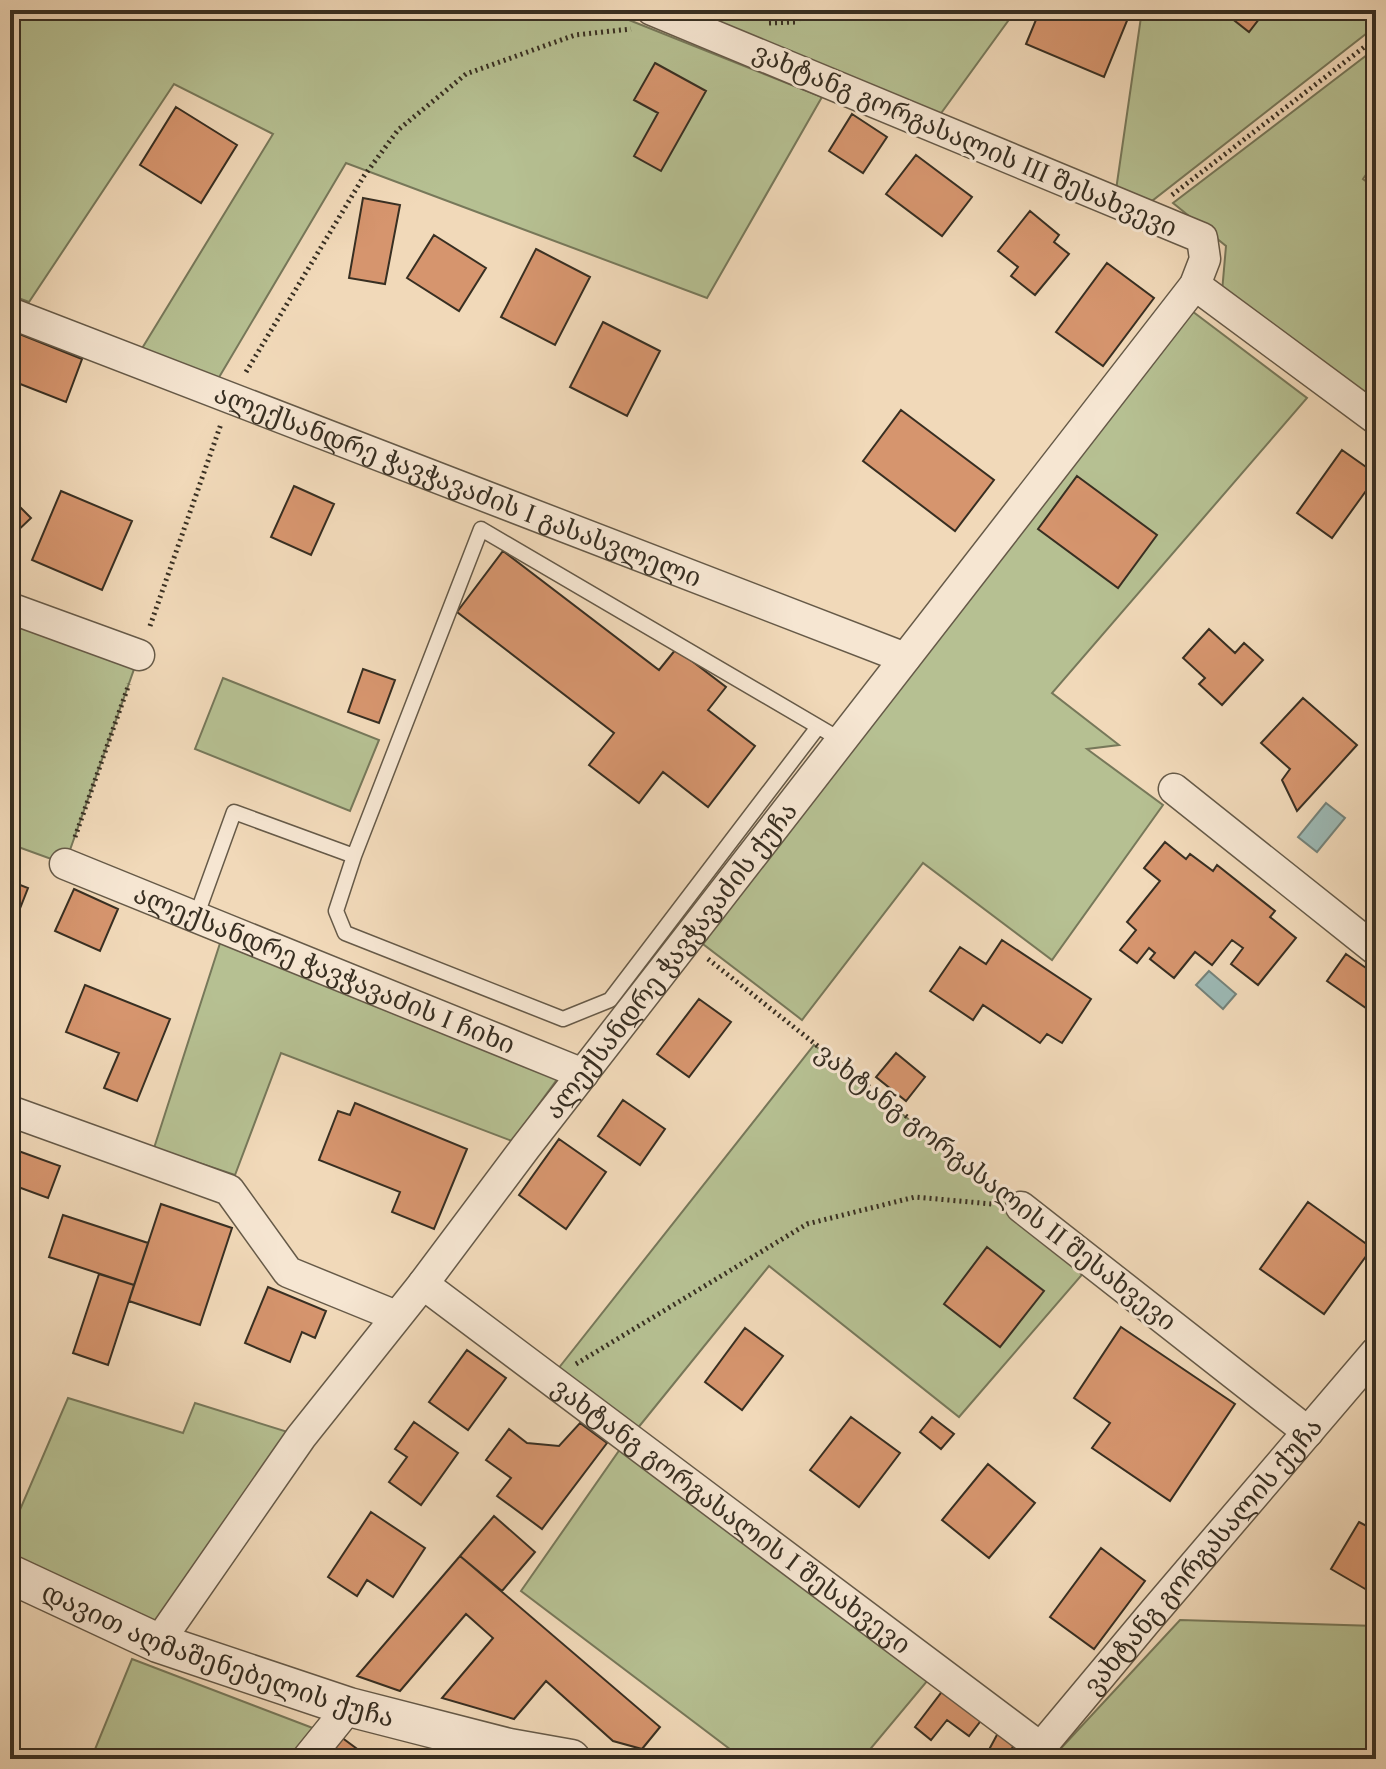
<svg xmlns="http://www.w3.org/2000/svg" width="1386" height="1769" font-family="Cardo,'Noto Serif Georgian',serif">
<rect width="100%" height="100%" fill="#f1d9b9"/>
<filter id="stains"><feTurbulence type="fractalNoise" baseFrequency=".0025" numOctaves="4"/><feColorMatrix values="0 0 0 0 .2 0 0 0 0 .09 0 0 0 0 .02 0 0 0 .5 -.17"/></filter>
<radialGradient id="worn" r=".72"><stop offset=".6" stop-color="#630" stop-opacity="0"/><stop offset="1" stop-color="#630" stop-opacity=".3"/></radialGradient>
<path fill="#b6c092" stroke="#77785a" stroke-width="2" d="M10,10H604L822,97L707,298L346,163L218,379L141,350L273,134L174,84L29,302L10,295Z
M684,10H1016L939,116Z
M1142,10H1376V26L1148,204L1116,190Z
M1376,48V160L1363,179L1376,189V410L1222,292L1226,246L1173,203Z
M1188,308L1307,398L1052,693L1119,745L1087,749L1163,805L1052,960L923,863L802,1020L699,941Z
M10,608L139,655L65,864L10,844Z
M223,678L379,740L350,811L195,749Z
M222,937L561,1074L512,1141L281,1053L235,1175L154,1148Z
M814,1045L1092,1263L959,1417L769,1266L633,1434L554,1374Z
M68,1398L183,1433L195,1403L291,1433L155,1631L10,1554V1533Z
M623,1445L933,1674L862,1759H743L521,1591Z
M1180,1620L1376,1626L1365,1759H1051Z
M132,1659L318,1730L295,1759H91Z"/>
<path fill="#9cb9b5" stroke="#74827a" stroke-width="2" d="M1326,803L1345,818L1317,852L1298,837Z
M1209,971L1236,994L1223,1009L1196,985Z"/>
<path fill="#d6956e" stroke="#382f22" stroke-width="2" d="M1040,10L1131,11L1104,77L1026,44Z
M1221,10H1266L1249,32Z
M655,63L706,91L661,171L634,156L658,113L634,100Z
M176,107L237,145L201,203L140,165Z
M852,114L887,137L863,173L829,151Z
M916,155L972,197L942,236L886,194Z
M363,198L400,205L385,284L349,278Z
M1030,211L1059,235L1054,242L1069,254L1035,295L1011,276L1018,267L998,251Z
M434,235L486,268L459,311L407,278Z
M536,249L590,277L555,345L501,317Z
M1107,263L1154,298L1103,366L1056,332Z
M603,322L660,351L627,416L570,387Z
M12,331L82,359L66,402L10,380V337Z
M901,410L994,480L955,531L863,461Z
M1342,450L1376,474V477L1332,538L1297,513Z
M1077,476L1157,535L1118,588L1038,529Z
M294,486L334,504L311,555L271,537Z
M61,491L132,521L102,590L32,560Z
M10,497L31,518L10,538Z
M503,551L659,670L676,649L726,687L708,710L755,746L708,807L663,772L639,803L589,765L614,733L457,612Z
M1209,629L1235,653L1244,643L1263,660L1222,705L1199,684L1205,678L1183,658Z
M363,669L395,680L379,723L348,712Z
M1303,698L1357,745L1297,811L1282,780L1290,769L1261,743Z
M1165,842L1186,859L1190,854L1213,871L1217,865L1275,911L1270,917L1296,938L1258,985L1231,964L1243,948L1232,940L1212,965L1195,952L1174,978L1150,959L1155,953L1149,948L1137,963L1120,950L1136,930L1127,922L1160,881L1144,868Z
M10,881L28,888L10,934Z
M74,889L118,909L100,951L55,931Z
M1002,940L1091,999L1062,1043L1047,1034L1040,1043L983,1005L973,1020L930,991L960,947L986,964Z
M1346,954L1376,975V1015L1327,981Z
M85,985L170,1019L137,1101L104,1088L119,1053L66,1032Z
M699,999L731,1022L689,1077L657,1054Z
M896,1053L925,1077L906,1101L876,1077Z
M623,1100L665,1129L640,1165L598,1136Z
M355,1103L467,1149L434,1229L392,1212L400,1192L319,1160L338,1111L350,1115Z
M559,1139L606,1172L566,1229L519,1195Z
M13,1149L60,1166L48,1198L10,1184V1157Z
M1308,1202L1372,1248L1324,1314L1260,1269Z
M161,1204L232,1228L200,1325L129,1301Z
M63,1215L148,1243L134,1285L49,1257Z
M987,1247L1044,1291L1000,1347L944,1304Z
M99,1274L134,1285L108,1365L73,1353Z
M268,1287L326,1311L315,1338L302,1332L290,1362L245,1343Z
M1121,1327L1235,1404L1170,1501L1092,1448L1110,1423L1074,1398Z
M745,1328L783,1356L742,1410L705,1382Z
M467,1350L506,1378L468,1430L429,1402Z
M851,1417L900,1453L859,1507L810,1470Z
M932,1417L954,1434L941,1449L920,1432Z
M414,1422L458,1453L421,1505L389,1482L407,1457L395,1449Z
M580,1423L607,1443L542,1529L497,1496L511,1478L486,1460L509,1429L527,1443L559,1446Z
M988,1464L1035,1503L989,1558L942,1520Z
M371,1512L425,1548L393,1597L367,1580L357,1596L328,1577Z
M494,1516L535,1552L502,1591L460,1556Z
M1359,1522L1376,1531V1575L1367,1590L1331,1569Z
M1101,1548L1145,1581L1094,1649L1050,1617Z
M460,1556L660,1727L642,1749L613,1741L546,1681L514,1719L442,1698L493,1638L466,1614L400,1691L357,1676Z
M944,1689L983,1718L969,1736L947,1720L931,1740L915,1727Z
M998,1733L1015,1743L1006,1759H984Z
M341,1737L364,1754L360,1759H325Z"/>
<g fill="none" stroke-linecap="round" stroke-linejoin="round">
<g stroke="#665a48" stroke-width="17">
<path id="service" d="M354,856L336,911L345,933L563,1019L610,1000L818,727
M196,917L234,812L354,856L481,529L841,740"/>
</g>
<g stroke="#665a48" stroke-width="33">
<g id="minor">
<path d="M1195,285L1376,419"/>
<path id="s1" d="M10,313L905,658"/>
<path d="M10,608L139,655"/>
<path d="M1174,789L1376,950"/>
<path id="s2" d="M65,864L583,1074"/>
<path d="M10,1111L229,1190L288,1272L396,1316"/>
<path d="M1021,1207L1308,1432"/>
<path id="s3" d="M423,1284L1041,1748"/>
<path id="s4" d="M158,1643L301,1437L423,1284L525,1148L1195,285L1205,259L1202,238L652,10"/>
<path d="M307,1759L349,1707"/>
<path id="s5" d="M1031,1759L1148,1619L1376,1352"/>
</g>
</g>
<g stroke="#665a48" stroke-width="41">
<g id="tertiary">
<path id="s6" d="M10,1574L158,1643L349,1707L509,1748L571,1759"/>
</g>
</g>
<path stroke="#382f22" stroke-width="5" stroke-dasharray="2 4" stroke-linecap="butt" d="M769,23L797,22L803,10
M1172,195L1376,38
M246,372L364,176L398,130L466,74L575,35L631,29
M150,626L221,424
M75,837L129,684
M708,959L998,1189
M576,1364L807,1224L915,1197L992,1204"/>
<use href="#service" stroke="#f6e6d2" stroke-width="14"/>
<use href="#minor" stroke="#f6e6d2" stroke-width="30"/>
<use href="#tertiary" stroke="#f6e6d2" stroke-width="38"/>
</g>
<g text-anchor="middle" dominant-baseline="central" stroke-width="6" stroke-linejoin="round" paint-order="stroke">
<g font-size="26" fill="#382f22" stroke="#f6e6d2">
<text transform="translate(965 140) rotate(23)">ვახტანგ გორგასალის III შესახვევი</text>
<text stroke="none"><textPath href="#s1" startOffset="480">ალექსანდრე ჭავჭავაძის I გასასვლელი</textPath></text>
<text stroke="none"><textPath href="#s4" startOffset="854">ალექსანდრე ჭავჭავაძის ქუჩა</textPath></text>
<text stroke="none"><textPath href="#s2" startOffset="280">ალექსანდრე ჭავჭავაძის I ჩიხი</textPath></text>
<text transform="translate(996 1187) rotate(38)">ვახტანგ გორგასალის II შესახვევი</text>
<text stroke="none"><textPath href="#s3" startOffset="386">ვახტანგ გორგასალის I შესახვევი</textPath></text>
<text stroke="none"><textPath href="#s5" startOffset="266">ვახტანგ გორგასალის ქუჩა</textPath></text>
<text stroke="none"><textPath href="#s6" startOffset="224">დავით აღმაშენებელის ქუჩა</textPath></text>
</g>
</g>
<rect width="1386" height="1769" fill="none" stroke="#f1d9b9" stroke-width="40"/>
<rect x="12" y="12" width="1362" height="1745" fill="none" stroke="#382f22" stroke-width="4"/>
<rect x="20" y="20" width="1346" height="1729" fill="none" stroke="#382f22" stroke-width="2"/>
<rect width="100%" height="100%" filter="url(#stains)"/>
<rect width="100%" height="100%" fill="url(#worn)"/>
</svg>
